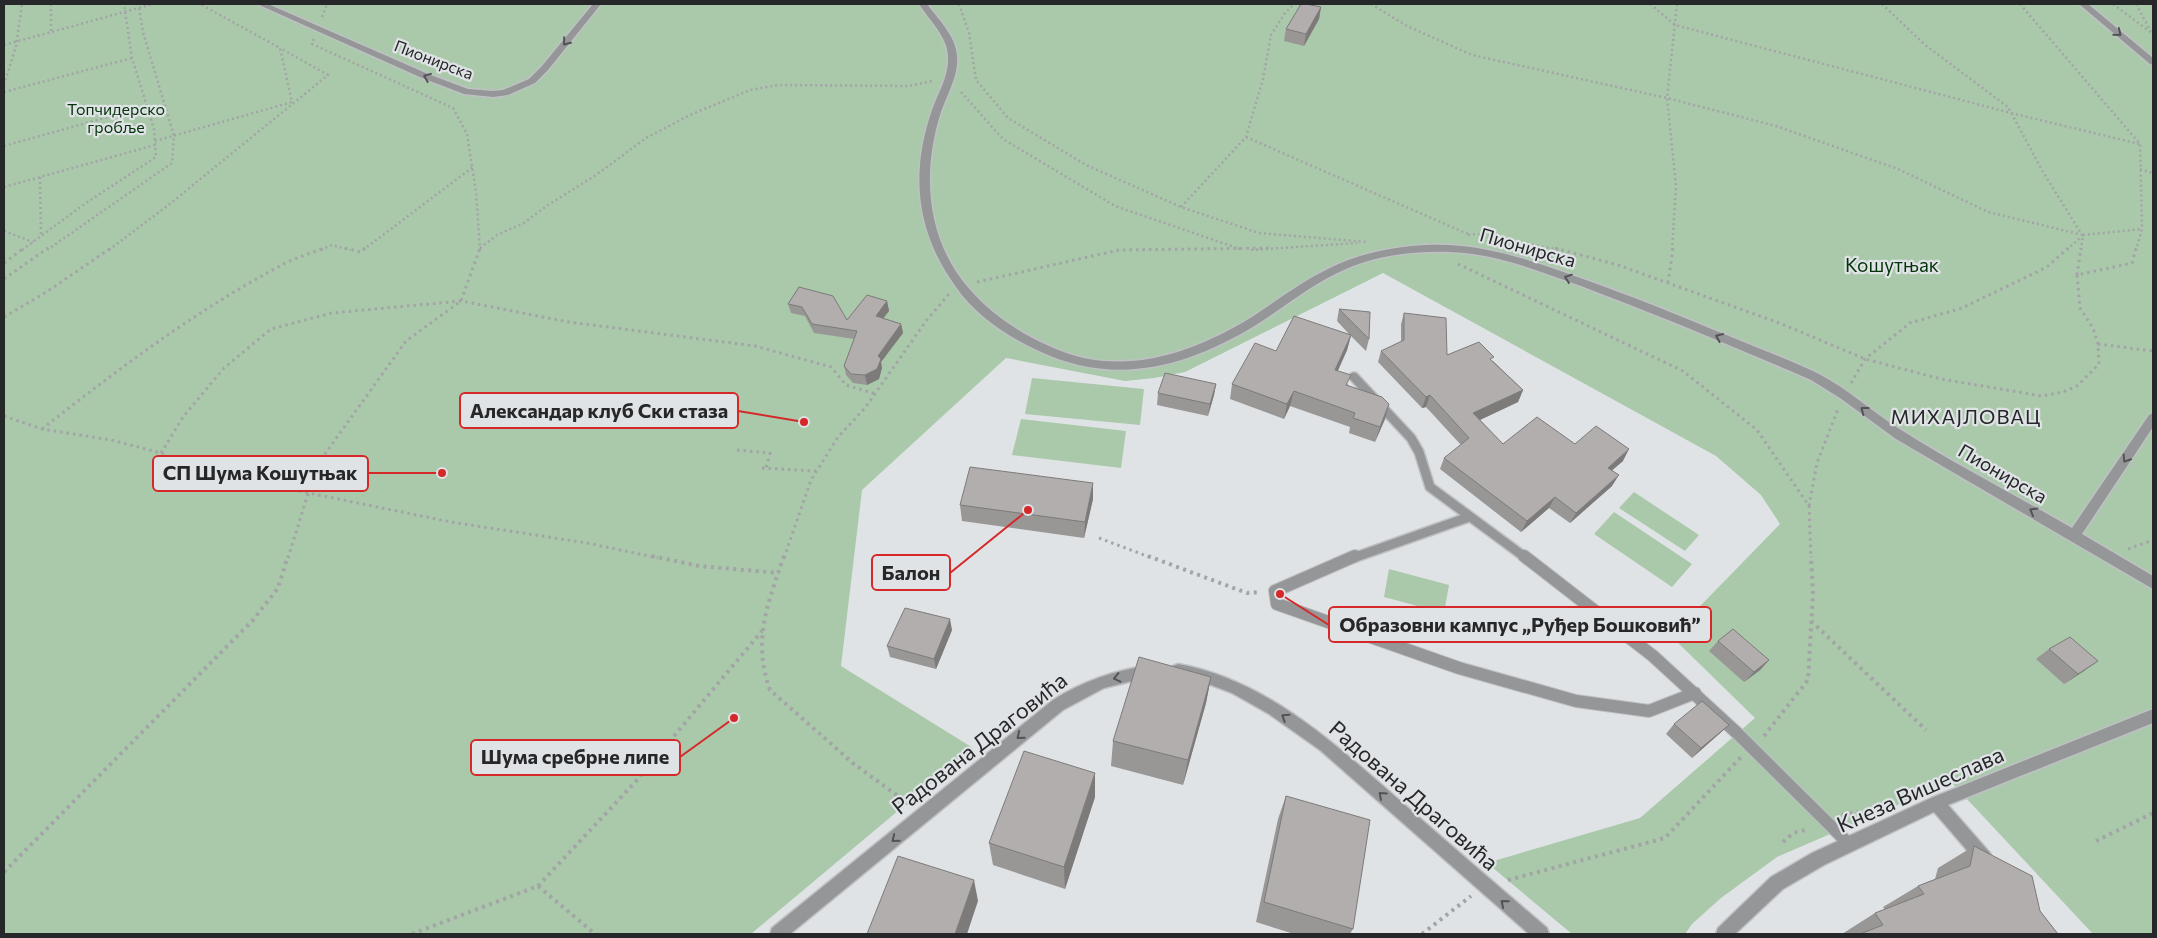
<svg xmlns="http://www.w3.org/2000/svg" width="2157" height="938" font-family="Commissioner,sans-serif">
<rect width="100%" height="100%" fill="#e0e3e6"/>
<path fill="#aac9aa" d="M4,4H2153V934H2093L1951,782L1777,857L1721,898L1692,924L1685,934H1572L1487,863L1640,818L1755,718L1671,636L1780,524L1761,495L1716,456L1383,273L1185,372L1154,378L1125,381L1006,358L862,490L841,666L973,748L751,934H4Z
M1032,378L1144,389L1140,425L1025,414Z
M1021,419L1126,431L1121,468L1012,455Z
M1634,492L1699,535L1685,551L1619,508Z
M1614,512L1692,564L1672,587L1594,534Z
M1389,569L1449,585L1444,613L1384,597Z"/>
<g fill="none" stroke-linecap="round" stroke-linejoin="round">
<g stroke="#bfc1c4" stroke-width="12">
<path id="service-far1" d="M1354,377L1411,438L1419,452L1430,487L1526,558
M1353,558L1469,517"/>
</g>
<g stroke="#bfc1c4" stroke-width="14">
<path id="service" d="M1355,556L1275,591L1277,604L1459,668L1576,701L1649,711L1695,693
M1524,556L1653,656L1737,733L1849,844"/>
</g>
<g stroke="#bfc1c4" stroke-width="3">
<path id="minor" d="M257,4H268L428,74L468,89L493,91L503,90L529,79L542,66L593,4H601L548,70L535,83L508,95L493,97L464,94L422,78Z
M919,4H927C938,19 956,36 957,56C959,76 946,96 940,115C921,177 927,245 974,294C994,316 1022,334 1049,346C1118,379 1190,355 1252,317C1278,300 1302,281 1330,268C1360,253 1393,247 1426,245C1486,242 1541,264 1597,284C1647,302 1697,323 1746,343C1770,353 1794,362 1817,373C1849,389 1875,415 1906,433C1960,467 2017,496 2072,528L2149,415L2153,413V427L2082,534L2153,576V589L1896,439L1840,398L1811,380C1735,347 1658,315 1581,286C1538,271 1495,253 1449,252C1415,251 1377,255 1346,269C1313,283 1286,306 1256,325C1187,367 1115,387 1039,351C1008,337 975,315 956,287C916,232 910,174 932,110C938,93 949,76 948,57C948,37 929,20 919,4Z
M2079,4H2088L2153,58V65L2150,64Z
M1178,664C1269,680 1339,748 1406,806C1453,847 1500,888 1547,928L1549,934H1529L1320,750L1269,714L1232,693L1198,680L1173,674L1171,670L1173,666Z
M1151,665L1156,667L1158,671L1156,675L1104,688L1063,710L790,934H770L772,928L1053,700C1083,681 1116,670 1151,665Z"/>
</g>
<g stroke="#bfc1c4" stroke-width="3">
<path id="tertiary" d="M2153,709V723L1948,805L1990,853L1992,858L1990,863L1984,866L1978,863L1934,812L1824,865L1783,889L1735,934H1716L1718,928L1771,877L1812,853L1931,798Z"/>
</g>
<path stroke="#a2a4a6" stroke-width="2.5" stroke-dasharray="2 3" stroke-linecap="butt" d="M51,4V33
M959,4L969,33L976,80L1008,118L1086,165L1181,207L1259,233L1367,242
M1371,4L1407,26L1472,55L1667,98L1776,126L1898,169L1988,212L2083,235
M1650,4L1675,25L2011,113L2139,144
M1882,4L1924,44L2008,107L2043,172L2082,235
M2020,4L2140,144L2142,229L2136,250
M2113,4L2153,34
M2136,4L2151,32
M322,17L327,4
M314,39L312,44L453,108L467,134L476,192L480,250
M4,45L153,4
M4,85L16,46L22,4
M4,92L132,58
M961,92L1003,139L1115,206L1240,249
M1246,137L1468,234
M155,141L292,102L280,48L200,4
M4,146L147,106
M2140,169L2153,173
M40,177L41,235
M4,187L155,145
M1181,207L1246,137L1263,79L1271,35L1285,13L1294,4
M4,231L33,242
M1468,235L1476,234L1560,250
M480,248L497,235L524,223L548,205L596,175L646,138L690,115L750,90L778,85L909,86L932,81
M22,250L86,203L156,157L154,129L132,58L124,4
M47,250L172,163L174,136L143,32L139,8
M109,250L171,203L328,75L280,48
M321,250L332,245L350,250
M363,250L473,167
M1251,250L1357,243
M1672,250L1676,186L1667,98L1677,4
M2067,250L2082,236
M2081,250L2083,235L2142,229"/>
<path stroke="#a2a4a6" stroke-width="3" stroke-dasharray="2.5 4" stroke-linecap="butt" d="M345,248L360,252L365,248
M1238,248L1240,249
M1555,248L1618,265L1782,324L1865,359L1941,379L2042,396L2063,392L2077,386L2099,364L2098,344L2093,328L2080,308L2077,275L2132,263L2136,248
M4,263L24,248
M1458,264L1683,371L1757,430L1809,506L1811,558
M2077,275L2081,248
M4,279L48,248
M977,282L1119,250L1271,248
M1668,283L1673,248
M4,317L48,291L111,248
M2098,344L2153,351
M1851,383L1865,359L1910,323L1962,308L2047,267L2068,248
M4,416L42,429L111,440L161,453L187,465L240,479L451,522L587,543L658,558
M42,429C117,370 194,312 278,267C292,259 309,254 324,248
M737,450L770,453L766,468
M161,453L183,417L224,368L271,329L332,313L461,301L569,322L755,346L831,367L846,385L876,394
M762,468L816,471
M1809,506L1817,463L1838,409
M1099,538L1152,558
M2128,549L2153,540
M288,558L317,465L406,341L461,301L480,248
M784,558L811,480L838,437L865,408L926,321L949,294"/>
<path stroke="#a2a4a6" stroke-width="4" stroke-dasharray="3 4.5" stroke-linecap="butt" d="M652,556L699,566L779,573
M784,556C768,603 752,640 770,690L854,764L909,804
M1148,556L1247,593L1259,592
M1811,621L1926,730
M1764,736L1808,680L1813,594L1811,556
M1842,815L1858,812
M2096,841L2153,813
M1783,842L1793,833L1809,829
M4,872L253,620L278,588L288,556
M1508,880L1665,838L1741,757
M538,886L638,779L762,631
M412,934L538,886L595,934
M1422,934L1471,896"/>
<use href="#service-far1" stroke="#959697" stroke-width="9"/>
<use href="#service" stroke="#959697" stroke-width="12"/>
<use href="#minor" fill="#959697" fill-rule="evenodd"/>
<use href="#tertiary" fill="#959697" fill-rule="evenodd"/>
</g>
<path fill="#999696" d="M1321,7L1319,19L1304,46L1284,41L1286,29Z
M799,287L847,320L887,301L889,311L883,318L901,324L903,333L881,362L882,368L879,379L867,385L853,383L846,375L844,366L854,339L814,333L805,316L791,313L788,304Z
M1339,309L1369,339L1366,351L1351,336L1347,350L1338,371L1348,385L1385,419L1375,442L1349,433L1350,427L1290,406L1284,419L1230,399L1232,384L1276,351L1349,334L1337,321Z
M1404,313L1447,355L1493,361L1523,390L1518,402L1480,420L1503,444H1575L1623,461L1612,470V486L1570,523L1549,508L1521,532L1440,469L1444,458L1461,445L1426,407L1422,408L1378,362L1381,351L1401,342V324Z
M1216,384L1214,395L1208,416L1157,405L1158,393Z
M1093,499L1084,538L962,521L960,505Z
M952,630L936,669L890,657L887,646Z
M1718,641L1769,660L1760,670L1744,682L1709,651Z
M2049,649L2084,671L2064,684L2036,659Z
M1211,677L1206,703L1183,785L1111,766L1113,741Z
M1674,724L1729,725L1719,734L1692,758L1666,734Z
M1286,796L1353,929L1350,934H1294L1256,922L1278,819Z
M1095,797L1065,889L993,865L989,843Z
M1974,846L2040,911L2058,934H1842L1875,913L1885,910L1883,907L1918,886L1935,879L1938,868Z"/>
<path fill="#7d7a7a" d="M1321,7L1319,19L1304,46L1306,34Z
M887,301L889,311L878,325L876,316Z
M901,324L903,333L881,362L882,368L879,379L867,385L865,375L878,356Z
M1351,335L1347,350L1331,385L1335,370Z
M1216,384L1214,395L1208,416L1210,404Z
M1523,390L1518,402L1469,425L1473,413Z
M1294,391L1290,406L1284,419L1287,404Z
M1430,395L1426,407L1422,408L1426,397Z
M1389,404L1385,419L1375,442L1380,427Z
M1629,449L1623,461L1602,479L1608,468Z
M1619,475L1612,486L1570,523L1576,513Z
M1093,483V499L1084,538L1085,522Z
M1555,497L1549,508L1521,532L1527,521Z
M950,619L952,630L936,669L934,659Z
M1769,660L1760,670L1744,682L1754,672Z
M2098,661L2084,671L2064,684L2078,674Z
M1211,677L1206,703L1183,785L1188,760Z
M1729,725L1719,734L1692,758L1701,748Z
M1095,773V797L1065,889L1064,867Z
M974,880L978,901L967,934H955Z"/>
<path fill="#b2aeae" stroke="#7d7a7a" d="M1301,4H1306L1321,7L1306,34L1286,29Z
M799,287L833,296L847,320L867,295L887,301L876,316L901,324L878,356L881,359L877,369L865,375L851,374L844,366L857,331L812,324L802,307L788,304Z
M1339,309L1370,312L1369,339Z
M1404,313L1446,318L1447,355L1479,342L1494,357L1490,359L1523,390L1473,413L1503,444L1537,417L1575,444L1596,426L1629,449L1608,468L1619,475L1576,513L1555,497L1527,521L1444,458L1469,438L1430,395L1426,397L1381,351L1404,340Z
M1294,316L1351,335L1335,370L1351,375L1346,385L1382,397L1389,404L1380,427L1353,418L1355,413L1294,391L1287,404L1232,384L1255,343L1276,351Z
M1165,373L1216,384L1210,404L1158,393Z
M970,467L1093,483L1085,522L960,505Z
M905,608L950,619L934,659L887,646Z
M1733,629L1769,660L1754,672L1718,641Z
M2070,637L2098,661L2078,674L2049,649Z
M1139,657L1211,677L1188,760L1113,741Z
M1702,701L1729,725L1701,748L1674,724Z
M1024,751L1095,773L1064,867L989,843Z
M1286,796L1370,820L1353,929L1264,902Z
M1974,846L2032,876L2040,911L2058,934H1860L1883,925L1875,913L1924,894L1918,886L1970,866Z
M898,856L974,880L955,934H867Z"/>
<defs><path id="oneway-chevron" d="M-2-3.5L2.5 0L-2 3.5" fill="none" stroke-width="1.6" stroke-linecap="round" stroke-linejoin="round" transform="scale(1.25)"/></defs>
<g stroke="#525354">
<use href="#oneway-chevron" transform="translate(2118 33) rotate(40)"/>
<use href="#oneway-chevron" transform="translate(566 42) rotate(129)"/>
<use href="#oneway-chevron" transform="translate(427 77) rotate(-158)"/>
<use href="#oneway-chevron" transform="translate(1568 278) rotate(-161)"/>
<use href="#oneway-chevron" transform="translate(1719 337) rotate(-157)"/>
<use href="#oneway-chevron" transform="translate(1864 410) rotate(-143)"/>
<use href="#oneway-chevron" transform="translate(2126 459) rotate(123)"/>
<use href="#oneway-chevron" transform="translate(2033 511) rotate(-150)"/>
<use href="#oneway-chevron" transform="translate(1117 678) rotate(167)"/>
<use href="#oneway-chevron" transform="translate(1285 717) rotate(-147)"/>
<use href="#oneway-chevron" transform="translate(1020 736) rotate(141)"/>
<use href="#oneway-chevron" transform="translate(1382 795) rotate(-138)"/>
<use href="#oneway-chevron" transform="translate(895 839) rotate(141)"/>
<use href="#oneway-chevron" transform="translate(1504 903) rotate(-140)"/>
</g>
<g text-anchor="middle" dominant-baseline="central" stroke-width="4.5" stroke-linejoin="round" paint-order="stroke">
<g font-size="16" fill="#262728" stroke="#e0e3e6">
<text transform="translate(434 59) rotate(21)">Пионирска</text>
</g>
<g font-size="16" fill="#033309" stroke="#e0e3e6">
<text x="116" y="108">Топчидерско<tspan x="116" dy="18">гробље</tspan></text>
</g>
<g font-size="19" fill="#262728" stroke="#e0e3e6">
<text transform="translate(1528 247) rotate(16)">Пионирска</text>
<text transform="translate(2003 473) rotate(30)">Пионирска</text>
</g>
<g font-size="19" fill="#033309" stroke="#e0e3e6">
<text x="1892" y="264">Кошутњак</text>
</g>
<g font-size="20" letter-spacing="1" fill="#262728" stroke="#e0e3e6">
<text x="1966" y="416">МИХАЈЛОВАЦ</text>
</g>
<g font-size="22" fill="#262728" stroke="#e0e3e6">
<text transform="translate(979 743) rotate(-38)">Радована Драговића</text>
<text transform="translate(1920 789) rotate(-24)">Кнеза Вишеслава</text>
<text transform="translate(1414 795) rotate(41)">Радована Драговића</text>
</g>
</g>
<path fill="none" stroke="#d62828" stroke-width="2" d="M804 422L738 411M442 473L368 473M1028 510L950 573M1280 594L1329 625M734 718L680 757"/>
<g fill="#d62828" stroke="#e0e3e6" stroke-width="2">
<circle cx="804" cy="422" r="5"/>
<circle cx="442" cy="473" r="5"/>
<circle cx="1028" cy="510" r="5"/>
<circle cx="1280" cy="594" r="5"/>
<circle cx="734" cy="718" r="5"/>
</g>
<g fill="#e0e3e6" stroke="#d62828" stroke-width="2">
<rect x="460" y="393" width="278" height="35" rx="5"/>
<rect x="153" y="456" width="215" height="35" rx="5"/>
<rect x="872" y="555" width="78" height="35" rx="5"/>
<rect x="1329" y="607" width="382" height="35" rx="5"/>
<rect x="471" y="740" width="209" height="35" rx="5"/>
</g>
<g font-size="20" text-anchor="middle" font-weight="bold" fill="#262728">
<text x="599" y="418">Александар клуб Ски стаза</text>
<text x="260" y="480">СП Шума Кошутњак</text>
<text x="911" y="580">Балон</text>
<text x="1520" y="632">Образовни кампус „Руђер Бошковић”</text>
<text x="575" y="764">Шума сребрне липе</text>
</g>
<rect width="2157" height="938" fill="none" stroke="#262728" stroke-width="10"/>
</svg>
